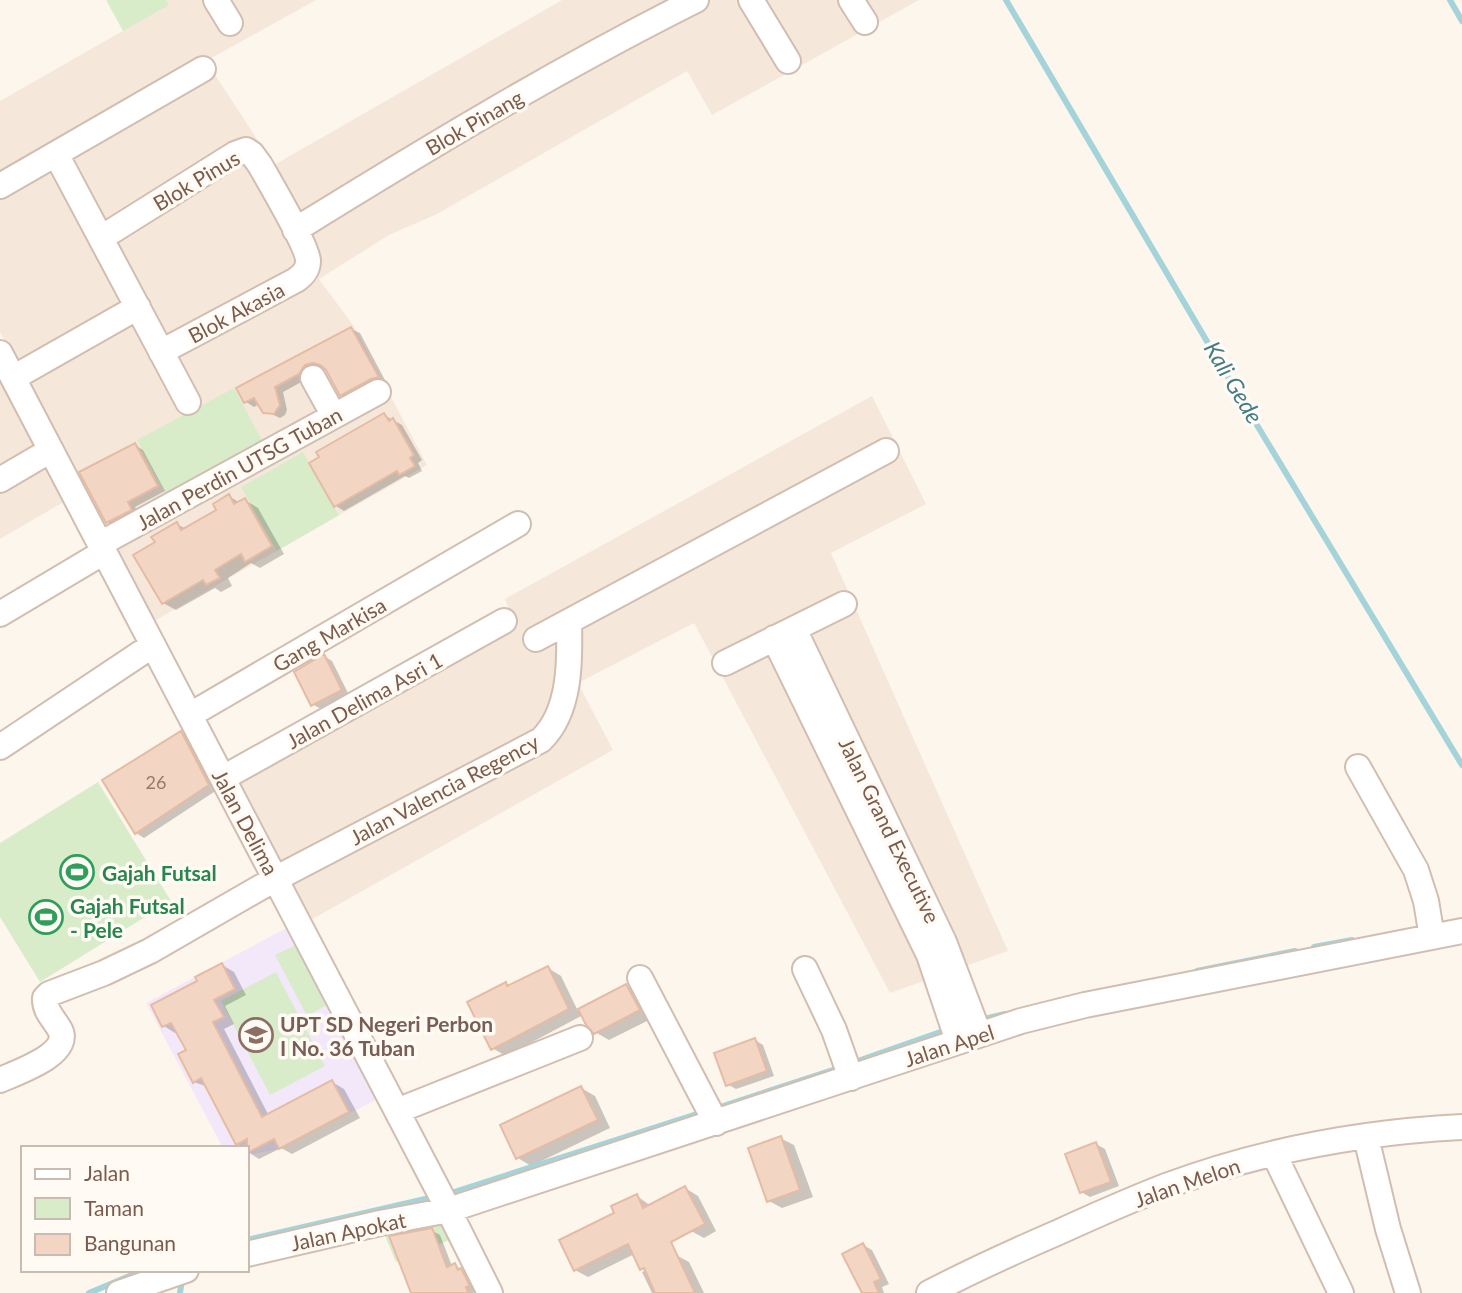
<svg xmlns="http://www.w3.org/2000/svg" width="1462" height="1293" font-family="Lato,sans-serif">
<rect width="100%" height="100%" fill="#fdf6ec"/>
<path fill="#f5e8da" d="M166,0H316L206,61L274,165L562,0H919L712,115L687,71L437,214L389,235L319,279L353,325L427,465L154,621L0,332V101L168,5Z
M5,381L67,500L0,539V384Z
M872,396L926,504L831,553L1008,951L890,993L694,623L578,683L613,750L309,921L228,765L510,611L505,599Z"/>
<path fill="#f3e8fa" d="M290,926L381,1097L280,1149L247,1155V1148H223L146,1003Z"/>
<path fill="#d8ecc9" d="M106,0H166L169,5L123,31Z
M234,388L263,442L166,495L137,440Z
M303,452L339,515L277,551L241,487Z
M98,782L171,901L40,982L0,917V843Z
M296,945L327,1005L307,1016L275,955Z
M276,972L325,1066L270,1095L221,1001Z
M442,1223L454,1238L396,1262L383,1231Z"/>
<path fill="#0003" d="M351,329L360,333L386,382L349,399L341,395L324,367L315,369L307,379L283,392L287,410L285,415L280,418L261,409L259,404L254,407L246,402Z
M384,415L402,425L422,460L418,463L422,471L409,478L405,476L344,511L336,506Z
M135,445L143,450L165,491L135,507L139,514L116,527L108,522Z
M229,496L240,503L245,500L258,508L284,554L260,568L251,563L228,578L232,586L221,592L215,588L176,610L163,603L157,543L177,524L186,529L218,510Z
M324,656L332,661L349,695L321,709L312,704Z
M181,733L189,738L217,790L144,838L136,833Z
M222,965L234,972L246,995L225,1006L234,1024L224,1029L269,1116L332,1082L344,1089L360,1118L292,1154L281,1148L259,1159L248,1152L247,1148L237,1144L208,1087L194,1082L188,1051L177,1032L175,1033L164,1026L200,981Z
M548,968L561,976L578,1011L626,986L640,994L653,1018L609,1040L595,1032L583,1015L506,1056L492,1048L506,984L510,987Z
M755,1040L763,1045L774,1076L736,1089L727,1084Z
M581,1088L595,1096L610,1128L531,1166L518,1158Z
M780,1138L794,1145L813,1197L782,1208L769,1201Z
M1096,1144L1105,1149L1119,1186L1090,1197L1081,1192Z
M685,1188L698,1196L716,1231L704,1238L691,1231L689,1227L588,1277L575,1270L617,1214L637,1196L651,1206Z
M431,1230L440,1235L452,1266L455,1265L469,1275L477,1290L473,1293H413L394,1249Z
M863,1245L872,1250L889,1284L882,1287L884,1293H864Z
M676,1255L689,1262L704,1293H652L642,1272Z"/>
<g fill="none" stroke-linecap="round" stroke-linejoin="round">
<path stroke="#a5d3da" stroke-width="6" d="M1006,0L1225,372L1462,765
M1450,0L1462,21
M1314,947L1352,940
M1197,971L1295,951
M984,1019L1005,1014
M852,1063L946,1030
M717,1108L842,1067
M448,1194L700,1113
M247,1240L434,1197
M89,1293L144,1270
M180,1293L182,1279"/>
</g>
<path fill="#f3d5c3" stroke="#e6bba3" stroke-width="2" d="M351,327L379,377L371,379L340,396L326,370L320,365L313,363L305,365L299,374L275,387L280,405L274,414L263,413L254,398L244,403L236,388Z
M384,413L389,421L393,418L414,455L410,458L415,466L399,475L397,471L334,507L309,463L319,457L316,452Z
M135,443L158,486L128,502L132,510L106,523L79,472Z
M229,494L234,504L245,498L272,546L245,562L241,554L215,570L220,578L206,585L203,580L162,604L133,555L155,542L151,537L177,522L181,530L216,510L213,504Z
M324,654L342,690L311,706L294,672Z
M181,731L209,785L135,834L102,780Z
M222,963L235,989L214,1000L224,1017L213,1022L262,1117L332,1080L349,1112L279,1149L274,1139L247,1153V1139L236,1145L201,1078L193,1083L178,1054L186,1050L171,1023L162,1027L151,1005L197,981L195,977Z
M548,966L569,1009L491,1050L467,1002L506,982L507,986Z
M626,984L640,1010L594,1034L586,1025L578,1009Z
M755,1038L767,1071L726,1086L714,1053Z
M581,1086L598,1120L516,1159L500,1125Z
M781,1136L800,1190L767,1202L748,1148Z
M1096,1142L1111,1182L1080,1193L1065,1154Z
M685,1186L705,1224L671,1242L695,1293H655L644,1268L640,1270L628,1244L574,1271L559,1240L614,1213L611,1206L637,1194L643,1208Z
M432,1228L447,1267L455,1263L458,1270L461,1268L470,1286L466,1287L468,1293H411L389,1236Z
M863,1243L881,1279L874,1282L879,1293H862L842,1254Z"/>
<g fill="none" stroke-linecap="round" stroke-linejoin="round">
<g stroke="#d1beb0" stroke-width="28">
<path id="minor" d="M216,0L230,23
M751,0L788,61
M851,0L865,22
M56,154L188,402
M0,186L203,69
M295,230C426,149 558,69 696,0
M101,238L235,154L246,150L252,154L260,165C269,181 308,247 308,261C308,270 303,275 296,280L161,352
M0,353L445,1203L490,1293
M13,378L138,307
M313,378L334,416
M0,480L51,450
M100,544L378,392
M0,614L104,552
M794,629L944,942L979,1034
M774,638L929,955L958,1041
M536,639L886,451
M725,663L844,604
M190,715L518,524
M0,747L153,645
M1358,767L1416,870L1426,901L1432,937
M223,778L504,621
M805,969L834,1030L851,1078
M640,978L716,1123
M0,1080C18,1072 75,1053 59,1028C53,1018 44,1010 45,998L49,994L104,973L150,951L275,879L541,740C571,711 570,660 569,622
M397,1111L580,1038
M1366,1137L1388,1229L1408,1293
M1274,1154L1341,1293
M247,1254L380,1223L449,1210L1021,1021L1085,1005L1462,931
M119,1293L186,1270
M929,1293C971,1271 1015,1251 1059,1232C1094,1216 1130,1200 1166,1186C1260,1151 1363,1132 1462,1127"/>
</g>
<use href="#minor" stroke="#fff" stroke-width="24"/>
</g>
<defs>
<g id="stadium-ring" transform="scale(1.75)"><circle r="9.5" fill="#fffaf3" stroke="#2e9e5b" stroke-width="1.5"/><path d="M0-5a6.5 5 0 1 0 0 10a6.5 5 0 1 0 0-10ZM-3.5-1.8h7v3.6h-7Z" fill="#2e9e5b"/></g>
<g id="school-ring" transform="scale(1.75)"><circle r="9.5" fill="#fffaf3" stroke="#8d6e63" stroke-width="1.5"/><path d="M0-5L7-2L0 1L-7-2ZM-4 1L0 2.5L4 1V4Q0 6-4 4Z" fill="#8d6e63"/></g>
</defs>
<g fill-rule="evenodd">
<use href="#stadium-ring" x="77" y="872"/>
<use href="#stadium-ring" x="46" y="917"/>
<use href="#school-ring" x="256" y="1035"/>
</g>
<g text-anchor="middle" dominant-baseline="central" stroke-width="7" stroke-linejoin="round" paint-order="stroke">
<g font-size="18" fill="#987a6a">
<text x="156" y="782">26</text>
</g>
<g font-size="21" fill="#7a5c4d" stroke="#fffaf3">
<text transform="translate(474 122) rotate(-30)">Blok Pinang</text>
<text transform="translate(196 180) rotate(-31)">Blok Pinus</text>
<text transform="translate(236 312) rotate(-28)">Blok Akasia</text>
<text transform="translate(239 468) rotate(-29)">Jalan Perdin UTSG Tuban</text>
<text transform="translate(329 634) rotate(-30)">Gang Markisa</text>
<text transform="translate(364 700) rotate(-29)">Jalan Delima Asri 1</text>
<text transform="translate(444 789) rotate(-28)">Jalan Valencia Regency</text>
<text transform="translate(246 822) rotate(62)">Jalan Delima</text>
<text transform="translate(890 830) rotate(64)">Jalan Grand Executive</text>
<text transform="translate(949 1045) rotate(-18)">Jalan Apel</text>
<text transform="translate(1187 1182) rotate(-19)">Jalan Melon</text>
<text transform="translate(348 1231) rotate(-12)">Jalan Apokat</text>
</g>
<g font-size="21" font-weight="bold" fill="#27864d" stroke="#fffaf3" text-anchor="start">
<text x="102" y="872">Gajah Futsal</text>
<text x="70" y="905">Gajah Futsal<tspan x="70" dy="24">- Pele</tspan></text>
</g>
<g font-size="21" font-weight="bold" fill="#785e54" stroke="#fffaf3" text-anchor="start">
<text x="280" y="1023">UPT SD Negeri Perbon<tspan x="280" dy="24">I No. 36 Tuban</tspan></text>
</g>
<g font-size="23" font-style="italic" fill="#437c86" stroke="#fffaf3">
<text transform="translate(1234 382) rotate(59)">Kali Gede</text>
</g>
</g>
<rect x="21" y="1146" width="228" height="126" fill="#fffaf3" stroke="#cabbb1" stroke-width="2"/>
<rect x="35" y="1169" width="35" height="10" fill="#ffffff" stroke="#cabbb1" stroke-width="2"/>
<text x="84" y="1181" font-size="21" fill="#7a5c4d">Jalan</text>
<rect x="35" y="1198" width="35" height="21" fill="#d8ecc9" stroke="#cabbb1" stroke-width="2"/>
<text x="84" y="1216" font-size="21" fill="#7a5c4d">Taman</text>
<rect x="35" y="1234" width="35" height="21" fill="#f3d5c3" stroke="#cabbb1" stroke-width="2"/>
<text x="84" y="1251" font-size="21" fill="#7a5c4d">Bangunan</text>
</svg>
